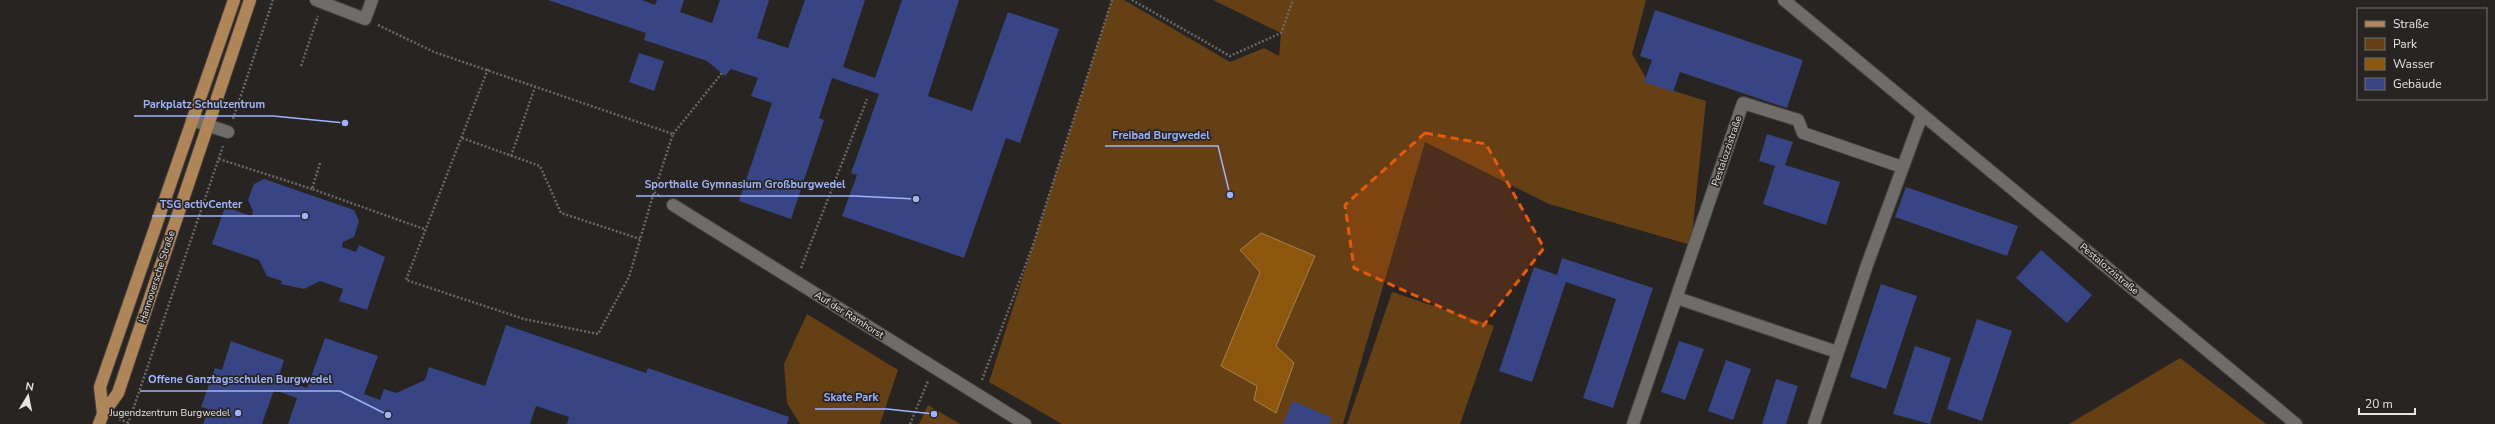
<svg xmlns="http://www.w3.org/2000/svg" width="2495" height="424" font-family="'Nunito Sans',sans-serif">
<rect width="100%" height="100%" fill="#272422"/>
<path fill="#654015" d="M1112,0H1124L1230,62L1264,48L1279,56L1281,33L1213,0H1646L1632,54L1649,83L1706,101L1691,245L1549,204L1425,142L1343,424H1062L989,382Z
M1392,292L1494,326L1460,424H1347Z
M807,314L898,370L880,424H800L787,403L784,364Z
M2180,358L2266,424H2069Z
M928,405L960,424H919Z"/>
<path fill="#8d560d" stroke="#a8814e" d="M1261,233L1315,256L1276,346L1294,363L1276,413L1254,400L1257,386L1221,366L1260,272L1240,250Z"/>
<path fill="#374584" d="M548,0H642L655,5L657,0H684L680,12L712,23L720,0H769L757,38L788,48L805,0H865L843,67L875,78L902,0H959L928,96L972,111L1008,12L1059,29L1020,143L1006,138L964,258L842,216L857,175L851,173L879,94L832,78L819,118L824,120L791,219L739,201L772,103L751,96L758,78L731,69L725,76L707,61L644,40L646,33Z
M1655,10L1803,60L1787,108L1680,72L1673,92L1644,82L1652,60L1640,56Z
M639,53L664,61L654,91L629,82Z
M1767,134L1793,142L1785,165L1840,182L1826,225L1763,204L1775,166L1759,161Z
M264,179L354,210L359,221L354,237L343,242L342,247L356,252L359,245L385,257L367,310L339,301L343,289L320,281L304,289L281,284L282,281L267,276L259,260L212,244L225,207L252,216L253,211L248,200L254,184Z
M1906,187L2018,226L2007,256L1895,217Z
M2041,250L2092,295L2067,323L2016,278Z
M1562,258L1653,288L1613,408L1583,398L1616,299L1566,282L1532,382L1499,371L1534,267L1557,275Z
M1881,284L1917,296L1886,389L1850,377Z
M1977,319L2012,331L1982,421L1947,409Z
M506,325L646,373L648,368L789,417L787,424H567L569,417L536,406L530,424H288L297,398L274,390L262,424H203L208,409L201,407L215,368L222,370L231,341L284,360L278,378L307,388L325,338L378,356L364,394L380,400L384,389L396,393L425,380L429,367L485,386Z
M1679,341L1704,349L1685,400L1661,392Z
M1915,346L1951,358L1930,424L1893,414Z
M1726,360L1751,369L1733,420L1708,411Z
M1776,379L1798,386L1786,424H1762Z
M1293,401L1332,418L1329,424H1283Z"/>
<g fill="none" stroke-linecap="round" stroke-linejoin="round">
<g stroke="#444240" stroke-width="14">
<path id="minor" d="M316,0L365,19L372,0
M1784,0L2296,424
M192,120L228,132
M673,205L1025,424
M1677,298L1837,352
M1633,424L1743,103L1798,120L1803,133L1902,167
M1814,424L1867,265L1922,115"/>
</g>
<g stroke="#444240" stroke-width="14">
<path id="major" d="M103,414L100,387L234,0
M99,424L103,414L118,393L250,0"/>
</g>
<path stroke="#6b6967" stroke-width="2.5" stroke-dasharray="2 2" stroke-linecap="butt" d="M1132,0L1230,56L1281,33L1293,0
M378,25L434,52L673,134L654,192L661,197
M301,66L318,16
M488,69L406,280L524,319L598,334L629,277L654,192
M233,119L273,0
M673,134L722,73
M462,138L540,166L561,213L640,239
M511,156L535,87
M219,159L312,189
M320,163L312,189L424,229
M801,268L867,99
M982,380L1032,248L1112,0
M119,419L129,423
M128,424L223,146
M910,424L928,381"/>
<use href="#minor" stroke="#6f6c69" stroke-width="12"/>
<use href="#major" stroke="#b08658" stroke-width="12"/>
</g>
<path fill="#e8590c" fill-opacity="0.2" stroke="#e8590c" stroke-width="3" stroke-dasharray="8 5" stroke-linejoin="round" d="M1425,133L1486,144L1544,248L1483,326L1354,268L1345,205Z"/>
<circle fill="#9fb3fd" stroke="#272422" stroke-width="1.5" cx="238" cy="413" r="4"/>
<g text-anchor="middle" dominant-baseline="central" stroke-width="3.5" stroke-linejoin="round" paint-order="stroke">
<g font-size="10" fill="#e7e5e4" stroke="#272422">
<text transform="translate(1727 151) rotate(-71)">Pestalozzistraße</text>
<text transform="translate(2109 269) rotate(40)">Pestalozzistraße</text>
<text transform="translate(157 277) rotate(-72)">Hannoversche Straße</text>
<text transform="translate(849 315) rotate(32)">Auf der Ramhorst</text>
</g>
<g font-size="10" fill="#e7e5e4" stroke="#272422" text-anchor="end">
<text x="230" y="413">Jugendzentrum Burgwedel</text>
</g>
</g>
<path fill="none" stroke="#9fb3fd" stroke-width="1.5" d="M345 123L273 116H134M1230 195L1218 146H1105M916 199L854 196H636M305 216L250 216H152M388 415L340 391H140M934 414L887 409H815"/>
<g fill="#9fb3fd" stroke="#272422" stroke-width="1.5">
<circle cx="345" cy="123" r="4"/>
<circle cx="1230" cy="195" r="4"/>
<circle cx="916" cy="199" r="4"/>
<circle cx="305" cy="216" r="4"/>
<circle cx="388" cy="415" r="4"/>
<circle cx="934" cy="414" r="4"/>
</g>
<g font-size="11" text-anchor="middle" font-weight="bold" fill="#9fb3fd" stroke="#272422" stroke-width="3.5" stroke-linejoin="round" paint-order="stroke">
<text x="204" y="108">Parkplatz Schulzentrum</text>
<text x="1161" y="139">Freibad Burgwedel</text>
<text x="745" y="188">Sporthalle Gymnasium Großburgwedel</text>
<text x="201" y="208">TSG activCenter</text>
<text x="240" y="383">Offene Ganztagsschulen Burgwedel</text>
<text x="851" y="401">Skate Park</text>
</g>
<rect x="2357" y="8" width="130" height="92" fill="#272422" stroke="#747170"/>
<rect x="2365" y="21" width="20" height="6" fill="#b08658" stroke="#747170"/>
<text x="2393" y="28" font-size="12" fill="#e7e5e4">Straße</text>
<rect x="2365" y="38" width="20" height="12" fill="#654015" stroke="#747170"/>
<text x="2393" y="48" font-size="12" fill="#e7e5e4">Park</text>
<rect x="2365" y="58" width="20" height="12" fill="#8d560d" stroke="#747170"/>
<text x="2393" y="68" font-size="12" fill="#e7e5e4">Wasser</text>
<rect x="2365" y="78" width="20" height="12" fill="#374584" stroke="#747170"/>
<text x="2393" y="88" font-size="12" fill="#e7e5e4">Gebäude</text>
<g transform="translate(28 396) rotate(10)" stroke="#272422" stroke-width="3" paint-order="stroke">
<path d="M0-3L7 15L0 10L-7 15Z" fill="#e7e5e4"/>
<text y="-6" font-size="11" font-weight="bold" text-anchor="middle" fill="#e7e5e4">N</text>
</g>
<path d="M2359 408v6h56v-6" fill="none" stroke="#e7e5e4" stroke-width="2"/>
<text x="2365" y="408" font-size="12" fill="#e7e5e4" stroke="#272422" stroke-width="3" paint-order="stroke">20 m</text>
</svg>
